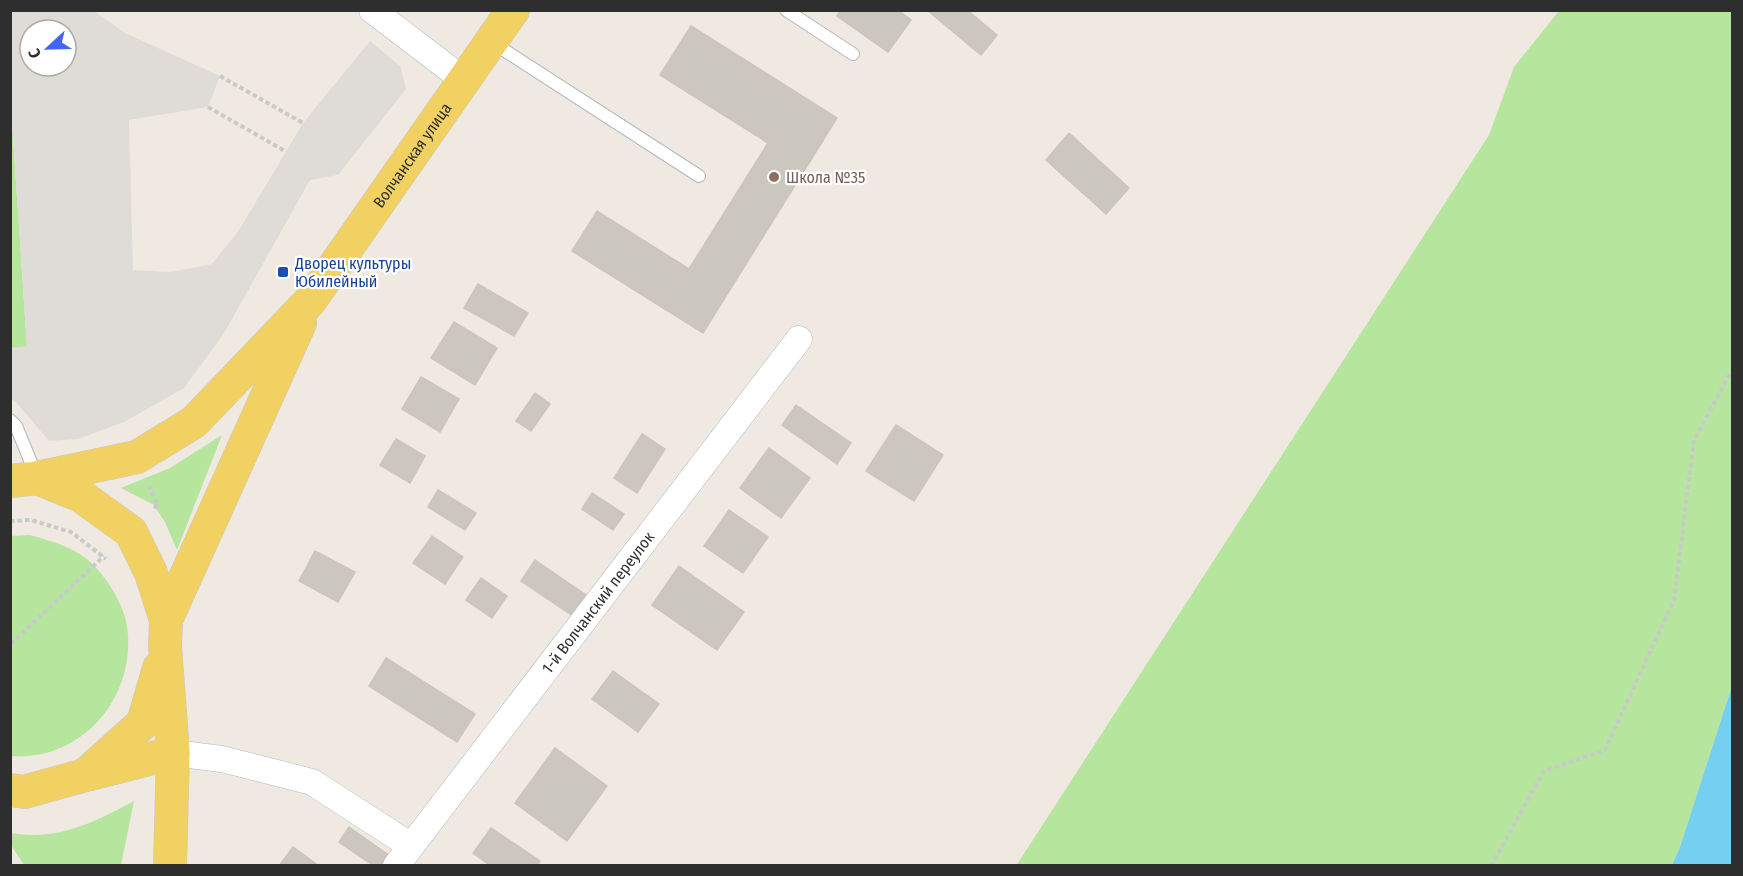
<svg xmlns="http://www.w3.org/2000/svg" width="1743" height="876" font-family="'Fira Sans Condensed',sans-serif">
<rect width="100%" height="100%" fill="#efe9e1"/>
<path fill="#b6e59e" d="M1559,11H1732V686L1680,847L1672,865L1016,866L1489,135L1514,67Z
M10,122H12L27,347L11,348Z
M222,435L177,550L165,522L154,505L121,488L170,468Z
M30,535C54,542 81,549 98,570C113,587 127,612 128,635C132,703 79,761 11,756L10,536Z
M134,801L121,865H24L11,845V833C58,841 93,823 134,801Z"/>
<path fill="#dfdcd8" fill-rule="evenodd" d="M11,10L94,11L125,33L220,76L208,107L129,120L133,270L171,272L212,264L239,230L303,123L370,41L400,66L406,89L338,175L310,180L223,335L184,388L124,422L78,439L49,441L16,402L11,399V348L27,346L12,122H11ZM30,30H66V66H30Z"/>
<path fill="#75cff0" d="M1732,686V865H1672L1680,847Z"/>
<path fill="#cbc7bf" stroke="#cbc5ba" stroke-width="1.5" d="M841,10H898L911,20L888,52L837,16Z
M927,10H967L997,35L981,55Z
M691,26L837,118L703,333L572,251L597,211L689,269L768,143L660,75Z
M1069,133L1129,188L1106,214L1046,160Z
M478,284L528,313L514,336L464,308Z
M454,322L497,348L475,385L431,358Z
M421,377L459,399L440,432L402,409Z
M535,393L550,404L531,431L516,421Z
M796,405L851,443L837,464L782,425Z
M896,425L943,455L914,501L866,471Z
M642,434L665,449L637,493L614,478Z
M396,439L425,456L410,483L380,465Z
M769,448L810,478L781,518L740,488Z
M438,490L476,513L465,530L428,507Z
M592,493L624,514L613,530L582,509Z
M729,510L768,537L743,573L704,546Z
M432,536L463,557L445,584L413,563Z
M315,551L355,572L338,602L299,581Z
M535,560L586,595L573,616L521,581Z
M679,566L744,612L717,650L652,605Z
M481,578L507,596L492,618L466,600Z
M386,658L475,714L457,742L369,686Z
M613,671L659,704L638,732L592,699Z
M555,748L607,786L567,841L515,803Z
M349,827L390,856L384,866H374L339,842Z
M491,828L540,861L537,866H491L473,853Z
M293,847L319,866H279Z"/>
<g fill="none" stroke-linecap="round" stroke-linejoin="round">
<g stroke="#b4b7c1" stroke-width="14">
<path id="service" d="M786,10L853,54
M493,43L699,176
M10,420L16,426L37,477"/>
</g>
<g stroke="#b4b7c1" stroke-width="27">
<g id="minor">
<path d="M372,10L465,81"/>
<path d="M173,753L222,759L312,782L411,846"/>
<path id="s1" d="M396,866L799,339"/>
</g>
</g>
<g stroke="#c9c9c9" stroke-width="34">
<g id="primary">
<path d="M37,478L81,496L131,532L151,573L166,620L165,646L173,753L170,866"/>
<path id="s2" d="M10,481L37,478L137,457L194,422L310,301L513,10"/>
<path d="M166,620L300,323"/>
<path d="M90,774L173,753"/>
<path d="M10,790L24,792L85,775L143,723L159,668"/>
</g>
</g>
<path stroke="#c9c9c9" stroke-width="4" stroke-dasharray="4.5 3" stroke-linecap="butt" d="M220,76L303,123
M208,107L285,151
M149,485L158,505L153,509
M10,521L31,520L71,532L106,559
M10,641L13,642L104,556
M1491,866L1544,771L1605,750L1674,600L1694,440L1732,370"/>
<use href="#service" stroke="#fff" stroke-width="12"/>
<use href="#minor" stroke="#fff" stroke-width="26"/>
<use href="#primary" stroke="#f2d163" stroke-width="33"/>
</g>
<circle fill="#8d6e63" stroke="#fff" stroke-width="2" cx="774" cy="177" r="6"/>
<rect fill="#1a4fb4" stroke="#fff" stroke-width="2" x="277" y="266" width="12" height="12" rx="3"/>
<g text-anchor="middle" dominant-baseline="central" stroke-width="4.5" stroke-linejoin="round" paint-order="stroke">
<g font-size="16" fill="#2e2e2e" stroke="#fff">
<text stroke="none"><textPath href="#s2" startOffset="542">Волчанская улица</textPath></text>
<text stroke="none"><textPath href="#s1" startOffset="332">1-й Волчанский переулок</textPath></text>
</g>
<g font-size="16" fill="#785e54" stroke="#fff" text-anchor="start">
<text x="786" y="177">Школа №35</text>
</g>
<g font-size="16" fill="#164399" stroke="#fff" text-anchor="start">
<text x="295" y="263">Дворец культуры<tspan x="295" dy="18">Юбилейный</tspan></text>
</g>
</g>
<rect width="1743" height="876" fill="none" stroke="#2e2e2e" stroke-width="24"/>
<g transform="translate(48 48) rotate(248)"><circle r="28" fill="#ffffff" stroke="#ababab" stroke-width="1.5"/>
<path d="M0-4.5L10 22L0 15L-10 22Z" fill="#4264fb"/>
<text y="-9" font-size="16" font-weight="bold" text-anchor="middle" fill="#2e2e2e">С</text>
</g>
</svg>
